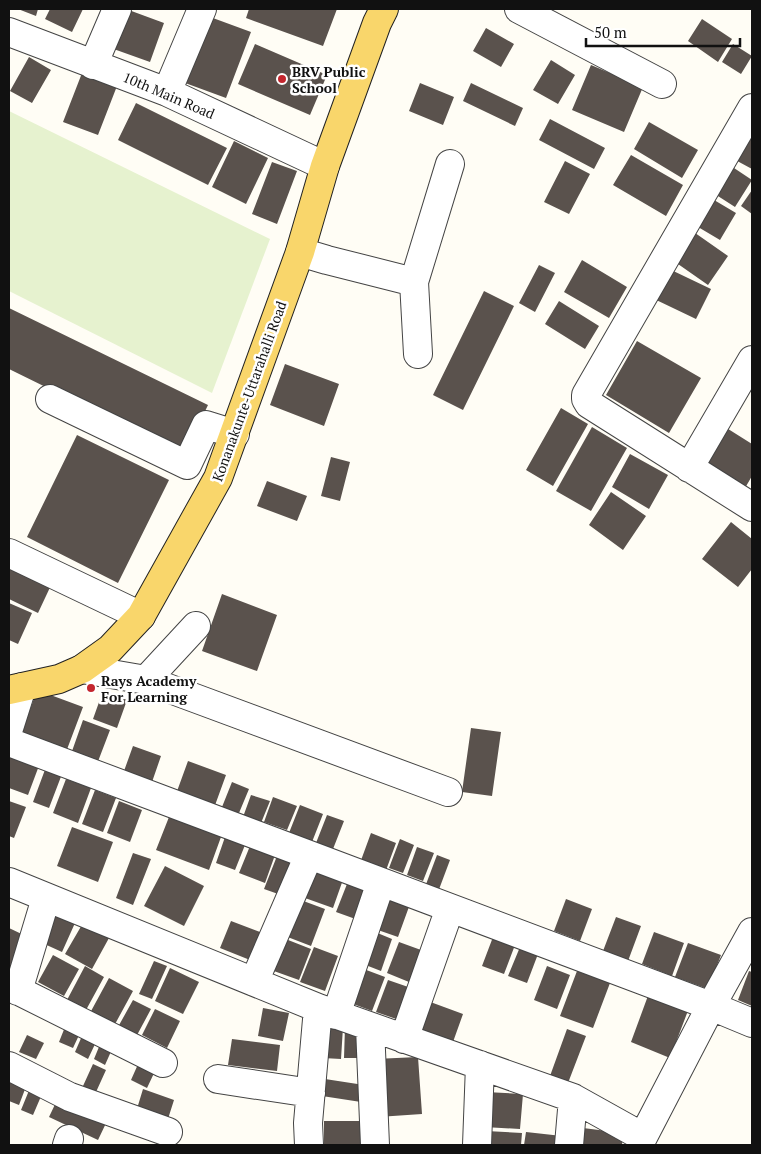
<svg xmlns="http://www.w3.org/2000/svg" width="761" height="1154" font-family="'PT Serif',serif">
<rect width="100%" height="100%" fill="#fffdf5"/>
<path fill="#e6f2cf" d="M9,111L270,239L212,393L9,291Z"/>
<path fill="#5a524d" d="M18,9H38L36,16Z
M50,9H83L72,32L45,19Z
M126,9L164,23L150,62L108,47Z
M249,9H337L323,46L246,18Z
M202,14L251,32L226,98L177,80Z
M702,19L732,39L718,62L688,41Z
M486,28L514,44L501,67L473,51Z
M255,44L327,75L310,115L238,84Z
M733,44L752,56L741,74L722,62Z
M29,57L51,70L32,103L10,91Z
M551,60L575,75L558,104L533,90Z
M591,65L643,87L624,132L572,110Z
M82,73L117,86L98,135L63,122Z
M420,83L454,97L443,125L409,111Z
M471,83L523,108L515,126L463,101Z
M136,103L227,148L208,185L118,140Z
M752,116V169L728,156Z
M550,119L605,148L594,169L539,140Z
M649,122L698,150L682,178L634,149Z
M234,141L268,158L246,204L212,187Z
M631,155L683,185L666,216L613,185Z
M565,161L590,174L569,214L544,202Z
M272,162L297,171L277,224L252,214Z
M725,162L752,180L735,207L707,189Z
M752,190V214L741,206Z
M709,197L736,213L720,240L693,224Z
M688,228L728,256L708,285L668,257Z
M582,260L627,287L609,318L564,292Z
M539,265L555,273L535,312L519,303Z
M665,267L711,289L696,319L650,297Z
M484,291L514,306L463,410L433,395Z
M559,301L599,326L585,349L545,324Z
M9,308L208,405L184,455L9,369Z
M637,341L701,378L669,433L606,395Z
M285,364L339,384L324,426L270,405Z
M561,408L588,424L553,486L526,470Z
M592,427L627,448L591,511L556,491Z
M725,427L752,444V476L745,488L703,463Z
M77,435L169,480L118,583L27,537Z
M630,454L668,475L649,509L612,487Z
M331,457L350,462L340,501L321,496Z
M267,481L307,496L297,521L257,506Z
M611,492L646,516L623,550L589,525Z
M731,522L752,539V569L738,587L702,559Z
M9,561L53,581L38,613L9,599Z
M222,594L277,615L257,671L202,651Z
M9,603L32,613L18,644L9,640Z
M37,690L83,707L66,752L21,735Z
M103,691L127,700L117,728L93,719Z
M83,720L110,730L97,764L71,754Z
M471,728L501,732L492,796L462,792Z
M133,746L161,756L152,782L124,771Z
M9,754L40,763L28,795L9,788Z
M188,761L226,775L214,808L176,794Z
M46,767L62,774L49,808L33,802Z
M66,779L91,788L78,823L53,813Z
M232,782L249,789L239,813L222,807Z
M95,790L116,798L103,832L82,824Z
M251,795L270,801L261,823L243,817Z
M273,797L297,806L287,830L264,822Z
M9,801L26,807L14,838L9,836Z
M119,801L142,810L130,842L107,833Z
M300,805L323,814L312,842L289,833Z
M327,815L344,821L333,849L316,843Z
M169,817L221,837L209,870L156,850Z
M72,827L113,842L98,882L57,866Z
M371,833L396,843L385,873L360,863Z
M225,837L245,845L235,870L216,863Z
M400,839L414,845L403,873L389,868Z
M250,846L275,855L265,883L239,873Z
M417,847L434,853L423,881L407,875Z
M133,853L151,859L133,905L116,898Z
M437,855L450,860L438,892L425,887Z
M277,856L293,862L281,895L264,889Z
M318,864L345,874L333,908L305,898Z
M165,866L204,886L184,926L144,906Z
M347,884L371,893L361,921L336,912Z
M388,895L410,904L398,937L375,929Z
M298,899L325,909L311,946L285,936Z
M566,899L592,909L580,941L554,931Z
M53,913L75,923L62,952L40,942Z
M616,917L641,926L628,961L603,951Z
M231,921L260,932L250,960L220,948Z
M83,923L109,938L92,969L65,954Z
M9,928L30,938L15,971L9,968Z
M375,932L392,939L381,971L363,964Z
M654,932L684,943L672,976L642,964Z
M493,937L515,945L504,974L482,966Z
M283,938L311,949L299,980L271,970Z
M399,942L421,950L409,982L387,973Z
M688,943L721,955L708,989L675,977Z
M314,947L338,956L325,991L300,982Z
M520,947L538,954L527,983L508,976Z
M53,955L79,969L64,996L38,982Z
M154,961L167,966L152,999L139,994Z
M85,966L104,977L86,1010L67,1000Z
M547,966L570,975L557,1009L534,1000Z
M170,968L199,982L183,1014L155,1001Z
M361,968L385,977L372,1011L348,1002Z
M577,971L610,983L593,1028L560,1016Z
M749,971L752,972V1006L738,1000Z
M109,978L133,991L114,1026L90,1013Z
M388,980L414,989L402,1021L376,1012Z
M649,993L689,1008L670,1058L631,1042Z
M133,1000L151,1009L136,1037L118,1027Z
M425,1000L463,1014L453,1042L415,1028Z
M263,1008L289,1013L283,1041L258,1036Z
M155,1009L180,1021L167,1048L142,1035Z
M325,1026L343,1027L341,1059L323,1058Z
M65,1027L80,1033L73,1048L59,1042Z
M345,1027H363L362,1058H344Z
M567,1029L586,1036L568,1083L550,1076Z
M27,1035L44,1043L36,1059L19,1052Z
M82,1036L96,1042L88,1059L75,1052Z
M232,1039L280,1045L277,1071L228,1065Z
M101,1042L113,1047L105,1065L94,1059Z
M418,1057L422,1114L378,1117L375,1059Z
M139,1062L156,1069L147,1088L131,1080Z
M93,1064L106,1070L96,1092L83,1086Z
M9,1077L27,1084L19,1105L9,1101Z
M325,1079L364,1085L361,1102L322,1096Z
M30,1088L42,1094L33,1115L21,1110Z
M143,1089L174,1100L167,1122L136,1112Z
M486,1092L523,1094L520,1129L484,1127Z
M59,1096L108,1119L98,1140L49,1117Z
M324,1121H364V1145H324Z
M583,1128L623,1133L622,1145H580Z
M486,1131L522,1133L521,1145H485Z
M526,1132L562,1136L561,1145H524Z"/>
<g fill="none" stroke-linecap="round" stroke-linejoin="round">
<g stroke="#444" stroke-width="30">
<path id="minor" d="M519,9L662,84
M9,32L167,92L325,166
M93,65L117,9
M167,92L202,9
M752,108L586,395V399L589,404L752,507
M300,252L327,260L414,282L450,164
M414,282L418,354
M50,399L187,465L206,425L235,434
M689,468L752,360
M9,553L141,616
M82,669L146,680L448,792
M146,680L196,626
M9,728L22,687
M9,742L711,1006L643,1137L573,1098L318,1008
M9,882L318,1008L308,1123L309,1145
M752,932L711,1006L752,1023
M254,982L309,855
M9,986L163,1063
M18,991L46,898
M336,1015L381,882
M370,1027L375,1145
M404,1039L450,908
M9,1066L70,1097L168,1132
M218,1079L311,1093
M67,1145L69,1139
M477,1145L480,1065
M569,1145L573,1098"/>
</g>
<g stroke="#222" stroke-width="30">
<path id="major" d="M9,690L59,679L82,669L110,649L141,616L218,478L300,252L325,166L377,23L384,9"/>
</g>
<use href="#minor" stroke="#fff" stroke-width="28"/>
<use href="#major" stroke="#f9d66b" stroke-width="28"/>
</g>
<g fill="#c4262e" stroke="#fff" stroke-width="2">
<circle cx="282" cy="79" r="5"/>
<circle cx="91" cy="688" r="5"/>
</g>
<g text-anchor="middle" dominant-baseline="central" stroke-width="5" stroke-linejoin="round" paint-order="stroke">
<g font-size="14" font-weight="bold" fill="#111" stroke="#fff" text-anchor="start">
<text x="292" y="71">BRV Public<tspan x="292" dy="16">School</tspan></text>
<text x="101" y="680">Rays Academy<tspan x="101" dy="16">For Learning</tspan></text>
</g>
<g font-size="14" fill="#111" stroke="#fff">
<text transform="translate(169 95) rotate(23)">10th Main Road</text>
<text transform="translate(249 391) rotate(-70)">Konanakunte-Uttarahalli Road</text>
</g>
</g>
<rect width="761" height="1154" fill="none" stroke="#111111" stroke-width="20"/>
<path d="M586 38v8h154v-8" fill="none" stroke="#111111" stroke-width="2.5"/>
<text x="594" y="38" font-size="15" fill="#111111" stroke="#ffffff" stroke-width="4" paint-order="stroke">50 m</text>
</svg>
